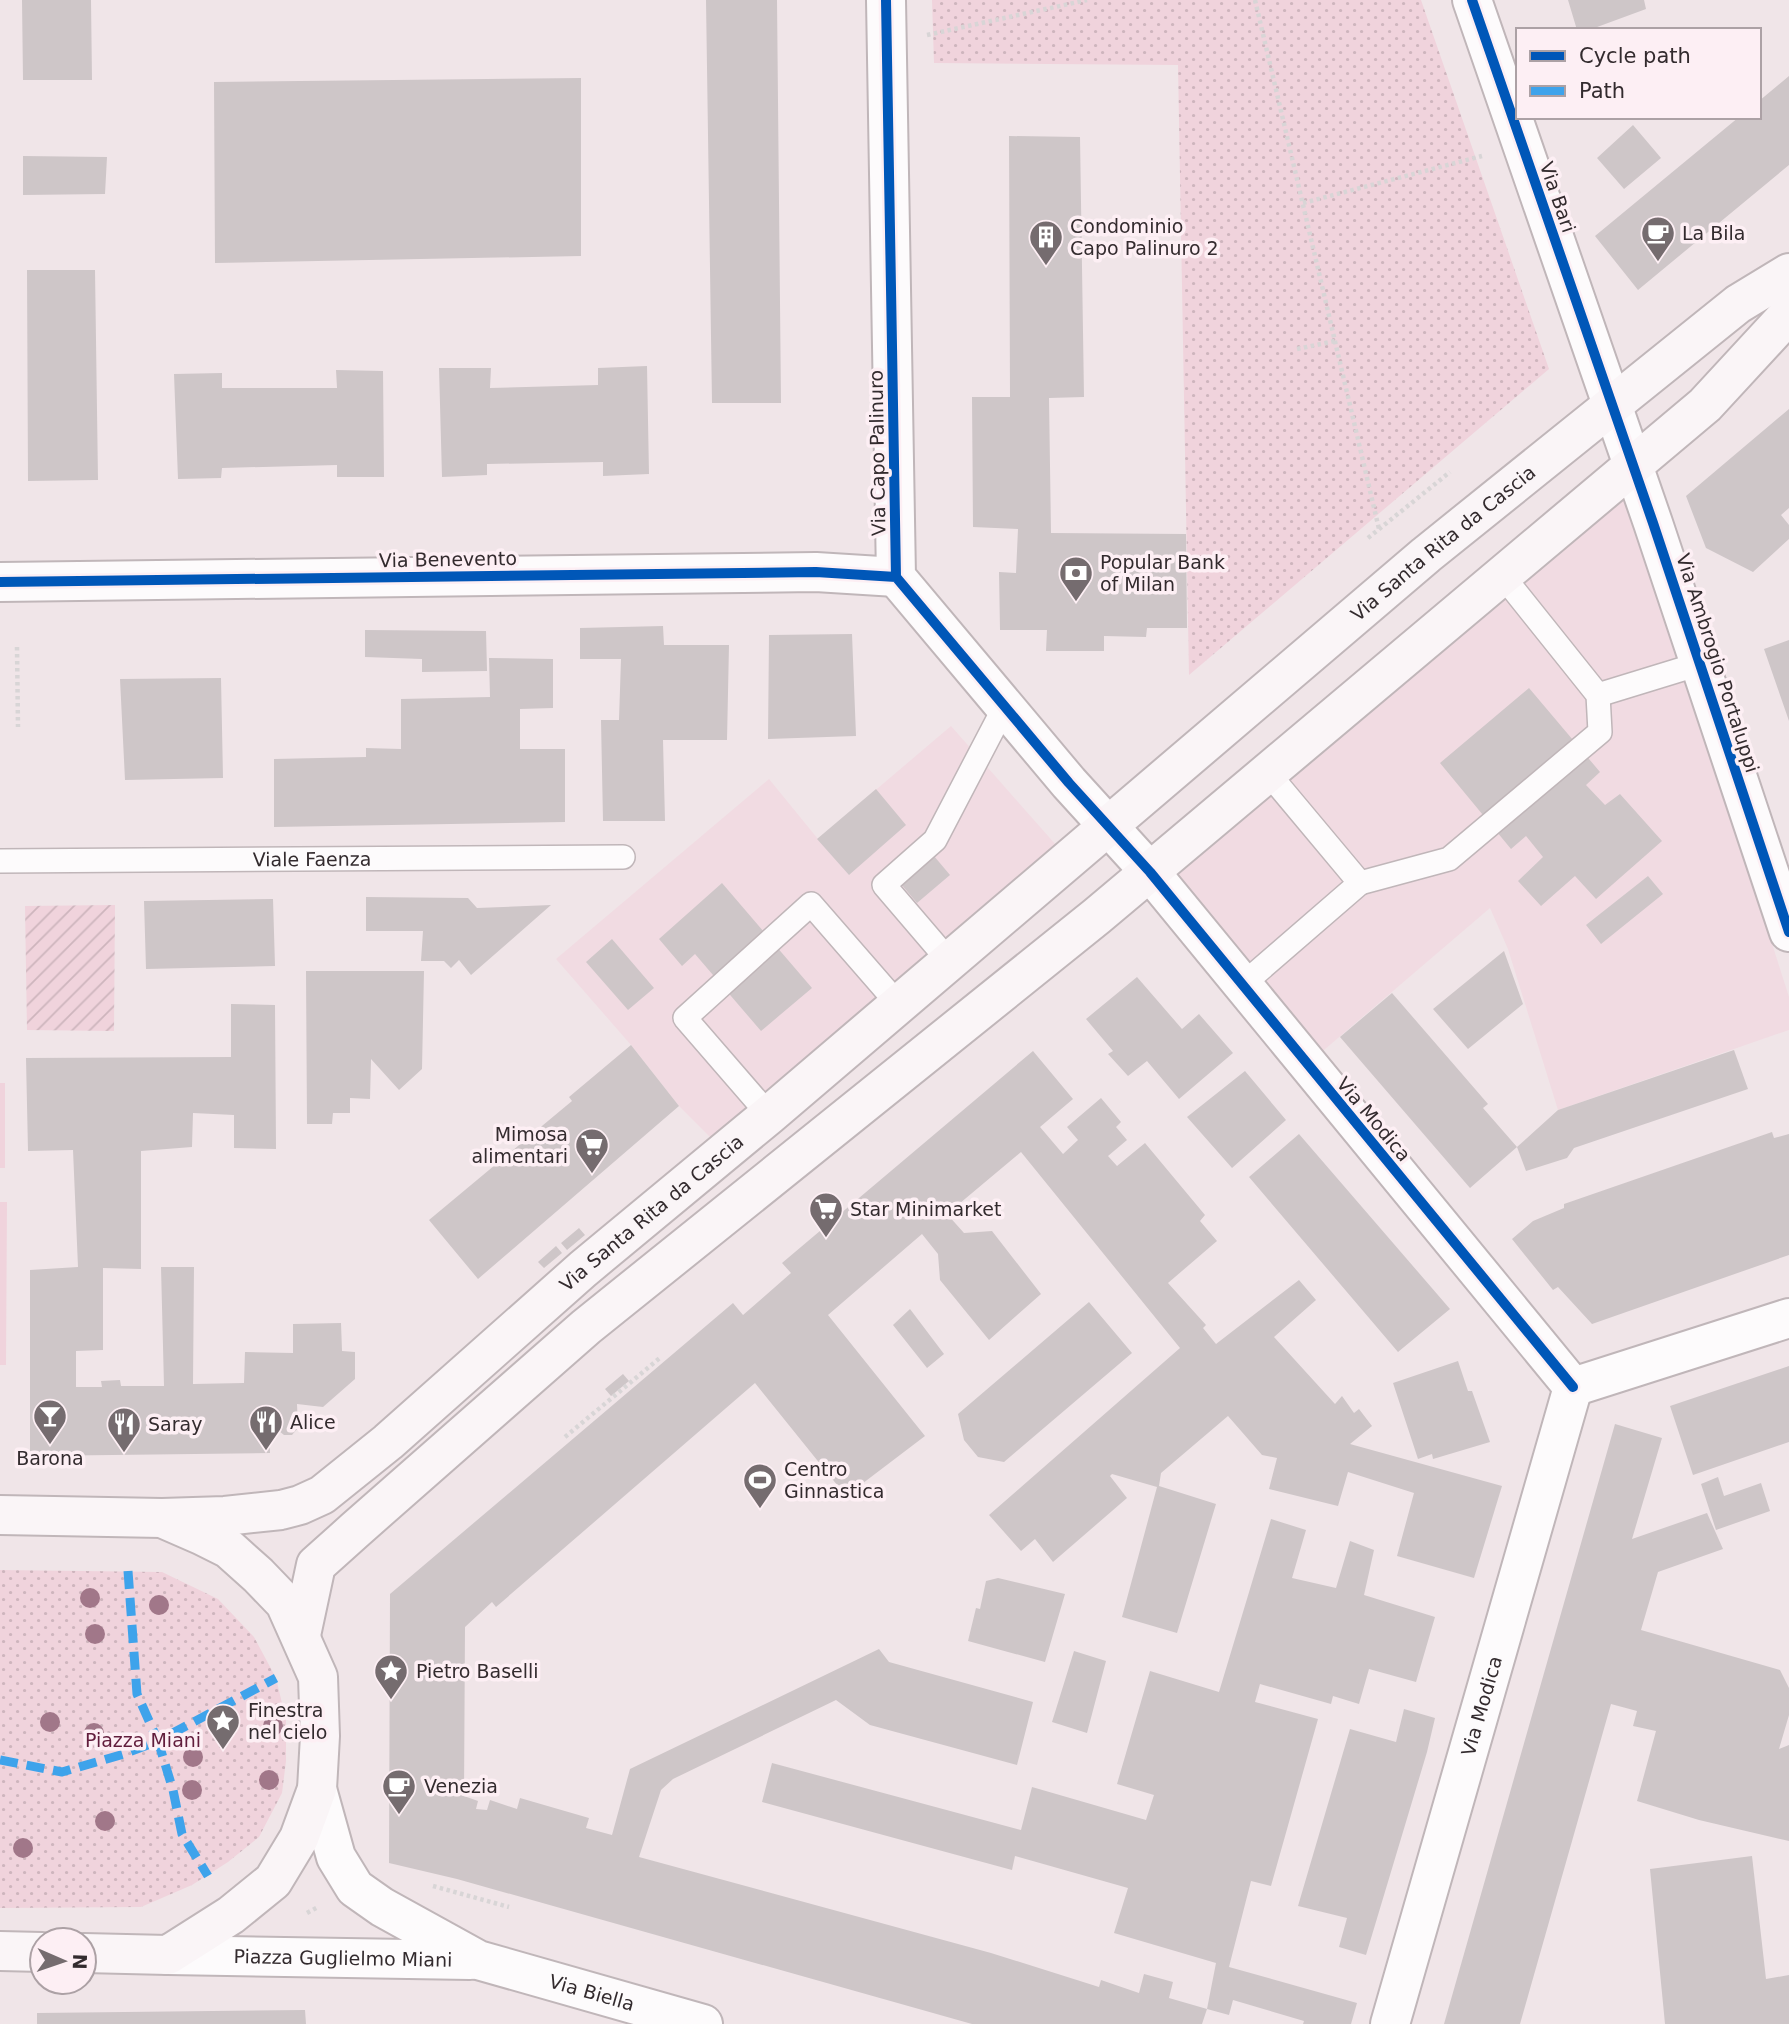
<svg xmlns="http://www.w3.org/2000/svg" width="1789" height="2024" font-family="'DejaVu Sans',sans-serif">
<defs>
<pattern id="park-dots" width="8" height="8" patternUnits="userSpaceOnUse" patternTransform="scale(1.75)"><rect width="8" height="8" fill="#f0d3dc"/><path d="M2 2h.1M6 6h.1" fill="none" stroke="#ceb5bd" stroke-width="1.8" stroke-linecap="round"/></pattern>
<pattern id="garden-furrows" width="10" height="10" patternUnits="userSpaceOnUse" patternTransform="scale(1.75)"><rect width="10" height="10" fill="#f0d3dc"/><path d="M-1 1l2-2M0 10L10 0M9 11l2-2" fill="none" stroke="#ceb5bd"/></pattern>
</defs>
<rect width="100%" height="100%" fill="#f0e5e8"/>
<path fill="#f1dbe2" d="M1622,490L1684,668L1789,997V1030L1558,1110L1508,949L1490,908L1317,1056L1173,875Z
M951,726L1064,854L712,1139L679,1106L631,1045L556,959L769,779L818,839Z"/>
<path fill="#f0d3dc" d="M0,1083H5V1168H0Z
M0,1202H7L6,1365H0Z"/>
<path fill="url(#park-dots)" d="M932,0H1421L1549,369L1189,675L1178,65L934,63Z
M0,1570L162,1572L218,1599L254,1637L276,1678L286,1720V1761L282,1793L259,1837L228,1862L192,1885L141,1907L0,1908Z"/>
<path fill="url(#garden-furrows)" d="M115,905L114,1031L27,1030L25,906Z"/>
<path fill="#cec6c8" d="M22,0H91L92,80H23Z
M706,0H777L781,403H712Z
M1568,0H1644L1646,9L1589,30H1577Z
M1789,76V165L1638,290L1595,236L1739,117H1759V101Z
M581,78V256L215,263L214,82Z
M1633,125L1661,158L1624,189L1597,158Z
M1009,136L1080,137L1084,397L1049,398L1051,533L1186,534L1187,628H1147L1146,637L1104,636V651H1046L1047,630H1000L999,572L1016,573L1018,529L973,527L972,397H1010Z
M23,156L107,157L105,194L23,195Z
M27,270H95L98,480L28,481Z
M647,366L649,474L603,476V462L487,464V475L442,477L439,368H491L490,388L598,385V368Z
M336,370L383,371L384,477H337V465L222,468L221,478L178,479L174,374L222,373V388H337Z
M1789,409V508L1781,515L1789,525V539L1753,572L1706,548L1686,496Z
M663,626L664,645H729L727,740H663L665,821H603L601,720H619L621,659H580V628Z
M365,630L486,631L487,671L422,672V659L365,657Z
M852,634L856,736L768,739L769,635Z
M1789,640V721L1764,649Z
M489,658L553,659V708L520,709V749H565V822L274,827V759L366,757V748L401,749V699L490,697Z
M221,678L223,778L125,780L120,679Z
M1529,688L1600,772L1586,785L1605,805L1620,794L1662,841L1596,899L1575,876L1541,906L1518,881L1543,857L1526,836L1511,849L1440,763Z
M876,789L906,825L849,875L817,839Z
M923,843L950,875L917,903L890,871Z
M1648,876L1663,894L1601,944L1586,925Z
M722,883L812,988L761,1031L695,954L682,966L659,939Z
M366,897L468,898L477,908L551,905L471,975L459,960L451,968L444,961H421L423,931H366Z
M273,899L275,966L146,969L144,901Z
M612,939L654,988L628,1010L586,962Z
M1504,951L1523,1004L1468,1049L1433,1009Z
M306,971H424L422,1069L399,1090L371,1059L370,1099L350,1098V1113H333L332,1124H307Z
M1137,977L1182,1029L1199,1014L1233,1053L1179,1099L1147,1061L1128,1076L1108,1054L1113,1051L1086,1019Z
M1392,993L1488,1104L1483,1108L1517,1147L1470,1188L1340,1037Z
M231,1004L275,1005L276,1149L234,1148V1115L193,1113L192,1147L141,1151V1269L103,1268V1350L76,1351V1387H102L101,1381L120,1380L121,1386H164L161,1267H194L193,1384L244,1383L245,1352L293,1353V1324L341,1323L342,1351L355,1352V1379L323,1407L297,1404L298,1428L292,1435H284L279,1431L278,1423H269L270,1453L30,1456V1270L78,1267L73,1150L28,1151L26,1058L231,1057Z
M631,1045L679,1106L478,1279L429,1220L572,1101L569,1097Z
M1734,1050L1748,1089L1574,1148L1567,1158L1526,1171L1517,1147L1558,1110Z
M1033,1051L1073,1099L1040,1127L1063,1154L1078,1140L1067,1127L1101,1098L1121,1122L1116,1127L1127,1140L1108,1156L1117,1166L1145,1143L1205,1215L1200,1221L1217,1241L1168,1283L1206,1325L1203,1328L1216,1344L1299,1280L1316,1300L1274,1337L1335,1404L1342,1396L1354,1413L1359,1409L1372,1426L1350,1444L1502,1486L1474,1578L1397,1556L1414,1493L1348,1472L1338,1506L1269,1489L1277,1458L1262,1455L1228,1416L1161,1473L1159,1486L1216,1504L1177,1633L1122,1617L1157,1487L1112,1474L1110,1476L1127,1498L1053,1562L1035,1539L1021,1551L989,1515L1180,1348L1021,1152L947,1214L964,1233L992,1231L1041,1294L989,1340L940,1280L938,1254L922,1234L828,1315L925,1436L846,1496L755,1383L496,1607L492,1602L465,1627L464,1796L478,1801L476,1809L487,1810L490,1800L517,1809L520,1798L589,1818L586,1828L612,1835L630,1769L879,1649L889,1662L1033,1702L1017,1765L870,1725L836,1700L673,1779L661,1790L639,1857L991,1953L1099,1987L1101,1980L1139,1993L1144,1974L1173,1982L1169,1998L1207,2009L1202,2024H972L457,1879L389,1863L390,1594L733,1303L743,1315L791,1273L782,1263Z
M1245,1071L1286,1120L1232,1168L1187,1117Z
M1772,1132L1774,1138L1789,1134V1255L1592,1324L1558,1287L1553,1290L1512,1239L1533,1221L1564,1208V1204Z
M1299,1134L1450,1309L1398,1352L1249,1177Z
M579,1228L585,1235L567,1250L561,1243Z
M556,1246L562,1253L544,1268L538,1262Z
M1089,1302L1132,1353L1004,1462L978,1457L964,1440L958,1414Z
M910,1309L944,1354L927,1368L893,1325Z
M1458,1361L1468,1391H1472L1490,1442L1433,1459L1432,1454L1418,1459L1393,1383Z
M1789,1366V1442L1693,1475L1670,1406Z
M623,1374L629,1381L611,1396L605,1389Z
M1615,1424L1662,1438L1632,1539L1707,1513L1723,1549L1658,1572L1641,1630L1780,1670L1789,1688V1715L1779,1749L1789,1745V1841L1699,1820L1637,1801L1656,1731L1633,1726L1637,1711L1611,1704L1520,2024H1444Z
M1718,1477L1724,1496L1761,1483L1770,1511L1716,1530L1701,1484Z
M1271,1519L1306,1530L1292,1578L1336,1588L1350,1541L1374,1550L1364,1595L1435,1617L1416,1682L1369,1669L1359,1704L1333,1696L1331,1704L1260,1684L1255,1702L1318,1719L1271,1886L1251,1881L1229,1967L1357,2003L1351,2024H1303L1304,2021L1233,2000L1229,2015L1207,2009L1216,1963L1114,1933L1128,1888L1015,1856L1012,1870L762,1802L772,1763L1021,1830L1032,1787L1146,1820L1154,1795L1117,1784L1150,1671L1219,1692Z
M998,1578L1065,1594L1045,1662L968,1641L976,1608L980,1609L986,1581Z
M1074,1651L1106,1661L1087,1733L1052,1722Z
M1404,1709L1435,1718L1427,1752L1366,1955L1339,1947L1347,1918L1298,1906L1350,1729L1396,1742Z
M1752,1856L1766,1979L1789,1975V2024H1665L1650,1869Z
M305,2010L306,2024H37V2013Z"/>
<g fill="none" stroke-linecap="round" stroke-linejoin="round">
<g stroke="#c0b6b9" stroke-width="26">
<g id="lane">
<path d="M1598,695L1699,664"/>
<path d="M1268,773L1360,883L1449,859L1600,732L1598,695L1502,575"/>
<path id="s1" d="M0,861L623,857"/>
<path d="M949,961L884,885L935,840L1005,706"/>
<path d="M1241,986L1360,883"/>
<path d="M769,1115L685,1018L811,904L898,1004"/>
</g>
</g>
<g stroke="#c0b6b9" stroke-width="42">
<g id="street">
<path d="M886,0L896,577L1069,783L1150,872L1573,1387"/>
<path d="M1472,0L1653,523L1789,932"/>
<path d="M0,582L816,572L896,577"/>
<path d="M1573,1387L1789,1318"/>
<path id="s2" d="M317,1789L336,1857L355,1888L382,1907L478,1960L703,2024"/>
<path id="s3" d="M168,1955L470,1960"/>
<path id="s4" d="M1390,2024L1573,1387"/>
</g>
</g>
<g stroke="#c0b6b9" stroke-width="42">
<g id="secondary">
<path d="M0,1515L162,1518L201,1535L229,1549L258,1575L285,1603L318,1677L320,1736L317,1789L299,1838L273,1881L231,1915L168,1955L84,1953"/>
<path id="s5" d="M162,1518L225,1516L281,1510L300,1505L322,1495L388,1442L583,1269L769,1115L1426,555L1738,304L1789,273"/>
<path d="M301,1635L316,1565L355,1530L586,1327L1097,916L1705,405L1789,314"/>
<path d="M0,1951L42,1952"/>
</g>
</g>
<path stroke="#d8d5d6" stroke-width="4.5" stroke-dasharray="3.5 3.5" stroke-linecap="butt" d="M1255,0L1379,529
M927,35L1087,0
M1303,203L1482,156
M1297,349L1335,341
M1368,538L1450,472
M17,647L18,727
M565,1437L661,1357
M433,1886L509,1907
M307,1913L318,1907"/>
<use href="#lane" stroke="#fdfbfc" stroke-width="23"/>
<use href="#street" stroke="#fdfbfc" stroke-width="38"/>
<use href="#secondary" stroke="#faf5f7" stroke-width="38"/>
<path stroke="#3ea3eb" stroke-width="9" stroke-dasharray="18 9" stroke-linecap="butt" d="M128,1571L137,1694L158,1741L276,1678
M0,1760L62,1772L124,1754L158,1741L173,1790L182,1834L208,1876"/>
<g stroke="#fdeff4" stroke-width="15">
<path id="cycleway" d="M886,0L896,577L1069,783L1150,872L1573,1387
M1472,0L1653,523L1789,932
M0,582L816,572L896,577"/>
</g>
<use href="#cycleway" stroke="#0057b8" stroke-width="10"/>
</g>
<g fill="#a17789">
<circle cx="90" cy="1598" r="10"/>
<circle cx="159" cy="1605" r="10"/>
<circle cx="95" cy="1634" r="10"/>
<circle cx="50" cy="1722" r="10"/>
<circle cx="273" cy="1726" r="10"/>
<circle cx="94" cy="1733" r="10"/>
<circle cx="193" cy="1757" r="10"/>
<circle cx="269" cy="1780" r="10"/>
<circle cx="192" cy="1790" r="10"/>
<circle cx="105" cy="1821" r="10"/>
<circle cx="23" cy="1848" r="10"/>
</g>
<defs>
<g id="cafe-pin" transform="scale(1.75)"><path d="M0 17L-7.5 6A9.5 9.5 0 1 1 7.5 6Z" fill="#756c6f" stroke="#fdeff4"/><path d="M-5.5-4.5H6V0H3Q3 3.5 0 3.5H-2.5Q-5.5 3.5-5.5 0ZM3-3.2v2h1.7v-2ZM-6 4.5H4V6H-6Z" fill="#fff"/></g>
<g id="building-pin" transform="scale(1.75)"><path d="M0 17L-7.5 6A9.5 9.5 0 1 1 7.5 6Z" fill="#756c6f" stroke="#fdeff4"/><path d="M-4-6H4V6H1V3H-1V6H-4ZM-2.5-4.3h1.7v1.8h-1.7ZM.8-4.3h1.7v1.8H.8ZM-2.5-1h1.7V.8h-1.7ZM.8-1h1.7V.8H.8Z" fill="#fff"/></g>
<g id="bank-pin" transform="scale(1.75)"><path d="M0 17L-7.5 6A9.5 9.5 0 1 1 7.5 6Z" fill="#756c6f" stroke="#fdeff4"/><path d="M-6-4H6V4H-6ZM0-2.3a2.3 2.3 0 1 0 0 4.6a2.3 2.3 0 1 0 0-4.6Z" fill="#fff"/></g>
<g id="supermarket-pin" transform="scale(1.75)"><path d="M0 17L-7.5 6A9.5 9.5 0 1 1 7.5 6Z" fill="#756c6f" stroke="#fdeff4"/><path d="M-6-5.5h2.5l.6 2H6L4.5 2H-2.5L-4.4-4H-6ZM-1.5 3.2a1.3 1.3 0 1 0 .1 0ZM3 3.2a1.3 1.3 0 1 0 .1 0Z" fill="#fff"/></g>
<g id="bar-pin" transform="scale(1.75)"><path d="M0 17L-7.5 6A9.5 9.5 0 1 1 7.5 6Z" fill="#756c6f" stroke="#fdeff4"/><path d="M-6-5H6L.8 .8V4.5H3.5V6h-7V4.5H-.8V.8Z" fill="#fff"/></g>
<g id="restaurant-pin" transform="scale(1.75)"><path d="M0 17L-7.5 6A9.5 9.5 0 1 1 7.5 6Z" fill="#756c6f" stroke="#fdeff4"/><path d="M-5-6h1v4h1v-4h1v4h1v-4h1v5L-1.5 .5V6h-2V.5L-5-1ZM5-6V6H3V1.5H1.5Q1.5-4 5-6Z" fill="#fff"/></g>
<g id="stadium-pin" transform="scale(1.75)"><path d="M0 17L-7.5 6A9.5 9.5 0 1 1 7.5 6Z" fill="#756c6f" stroke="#fdeff4"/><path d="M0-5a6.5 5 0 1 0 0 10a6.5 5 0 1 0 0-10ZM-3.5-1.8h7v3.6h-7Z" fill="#fff"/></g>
<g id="sight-pin" transform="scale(1.75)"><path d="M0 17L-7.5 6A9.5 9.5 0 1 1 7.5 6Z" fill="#756c6f" stroke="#fdeff4"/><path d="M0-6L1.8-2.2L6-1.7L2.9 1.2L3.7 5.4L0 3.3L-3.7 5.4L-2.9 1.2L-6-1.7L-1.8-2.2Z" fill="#fff"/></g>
</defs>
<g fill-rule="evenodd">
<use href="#cafe-pin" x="1658" y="233"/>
<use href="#building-pin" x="1046" y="237"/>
<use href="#bank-pin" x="1076" y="573"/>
<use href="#supermarket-pin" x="592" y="1145"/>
<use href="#supermarket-pin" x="826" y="1209"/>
<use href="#bar-pin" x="50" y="1416"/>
<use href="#restaurant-pin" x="266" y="1422"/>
<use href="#restaurant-pin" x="124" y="1424"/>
<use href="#stadium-pin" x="760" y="1480"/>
<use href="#sight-pin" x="391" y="1671"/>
<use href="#sight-pin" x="223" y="1721"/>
<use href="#cafe-pin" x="399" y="1786"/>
</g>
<g text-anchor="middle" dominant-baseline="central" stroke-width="7" stroke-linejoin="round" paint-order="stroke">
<g font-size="19" fill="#332b2e" stroke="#fdeff4">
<text transform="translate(1558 197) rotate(71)">Via Bari</text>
<text transform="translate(877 453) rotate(-91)">Via Capo Palinuro</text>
<text stroke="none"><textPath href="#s5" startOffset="1634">Via Santa Rita da Cascia</textPath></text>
<text transform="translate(448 559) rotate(-1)">Via Benevento</text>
<text transform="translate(1718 663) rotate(72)">Via Ambrogio Portaluppi</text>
<text stroke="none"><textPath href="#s1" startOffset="312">Viale Faenza</textPath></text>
<text transform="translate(1374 1119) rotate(50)">Via Modica</text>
<text stroke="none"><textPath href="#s5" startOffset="597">Via Santa Rita da Cascia</textPath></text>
<text stroke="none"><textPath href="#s4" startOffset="331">Via Modica</textPath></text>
<text stroke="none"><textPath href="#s3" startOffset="175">Piazza Guglielmo Miani</textPath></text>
<text stroke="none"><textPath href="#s2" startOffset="368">Via Biella</textPath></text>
</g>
<g font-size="19" fill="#332b2e" stroke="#fdeff4" text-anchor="start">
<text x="1070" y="226">Condominio<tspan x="1070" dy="22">Capo Palinuro 2</tspan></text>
<text x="1682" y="233">La Bila</text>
<text x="1100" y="562">Popular Bank<tspan x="1100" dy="22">of Milan</tspan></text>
<text x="568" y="1134" text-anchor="end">Mimosa<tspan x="568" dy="22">alimentari</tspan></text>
<text x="850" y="1209">Star Minimarket</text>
<text x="290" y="1422">Alice</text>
<text x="148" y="1424">Saray</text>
<text x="50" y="1458" text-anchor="middle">Barona</text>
<text x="784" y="1469">Centro<tspan x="784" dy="22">Ginnastica</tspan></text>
<text x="416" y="1671">Pietro Baselli</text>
<text x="248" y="1710">Finestra<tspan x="248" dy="22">nel cielo</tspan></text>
<text x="424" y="1786">Venezia</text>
</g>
<g font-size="19" fill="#611d3c" stroke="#fdeff4">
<text x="143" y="1740">Piazza Miani</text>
</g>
</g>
<rect x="1516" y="28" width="245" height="91" fill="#fdeff4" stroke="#aca1a5" stroke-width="2"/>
<rect x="1530" y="51" width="35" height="10" fill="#0057b8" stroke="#aca1a5" stroke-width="2"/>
<text x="1579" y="63" font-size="21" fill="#332b2e">Cycle path</text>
<rect x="1530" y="86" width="35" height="10" fill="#3ea3eb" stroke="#aca1a5" stroke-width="2"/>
<text x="1579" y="98" font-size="21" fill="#332b2e">Path</text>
<g transform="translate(63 1961) rotate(92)"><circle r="33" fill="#fdeff4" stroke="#aca1a5" stroke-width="2"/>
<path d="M0-5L12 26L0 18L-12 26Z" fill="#756c6f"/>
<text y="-10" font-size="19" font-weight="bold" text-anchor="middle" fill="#332b2e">N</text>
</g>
</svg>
